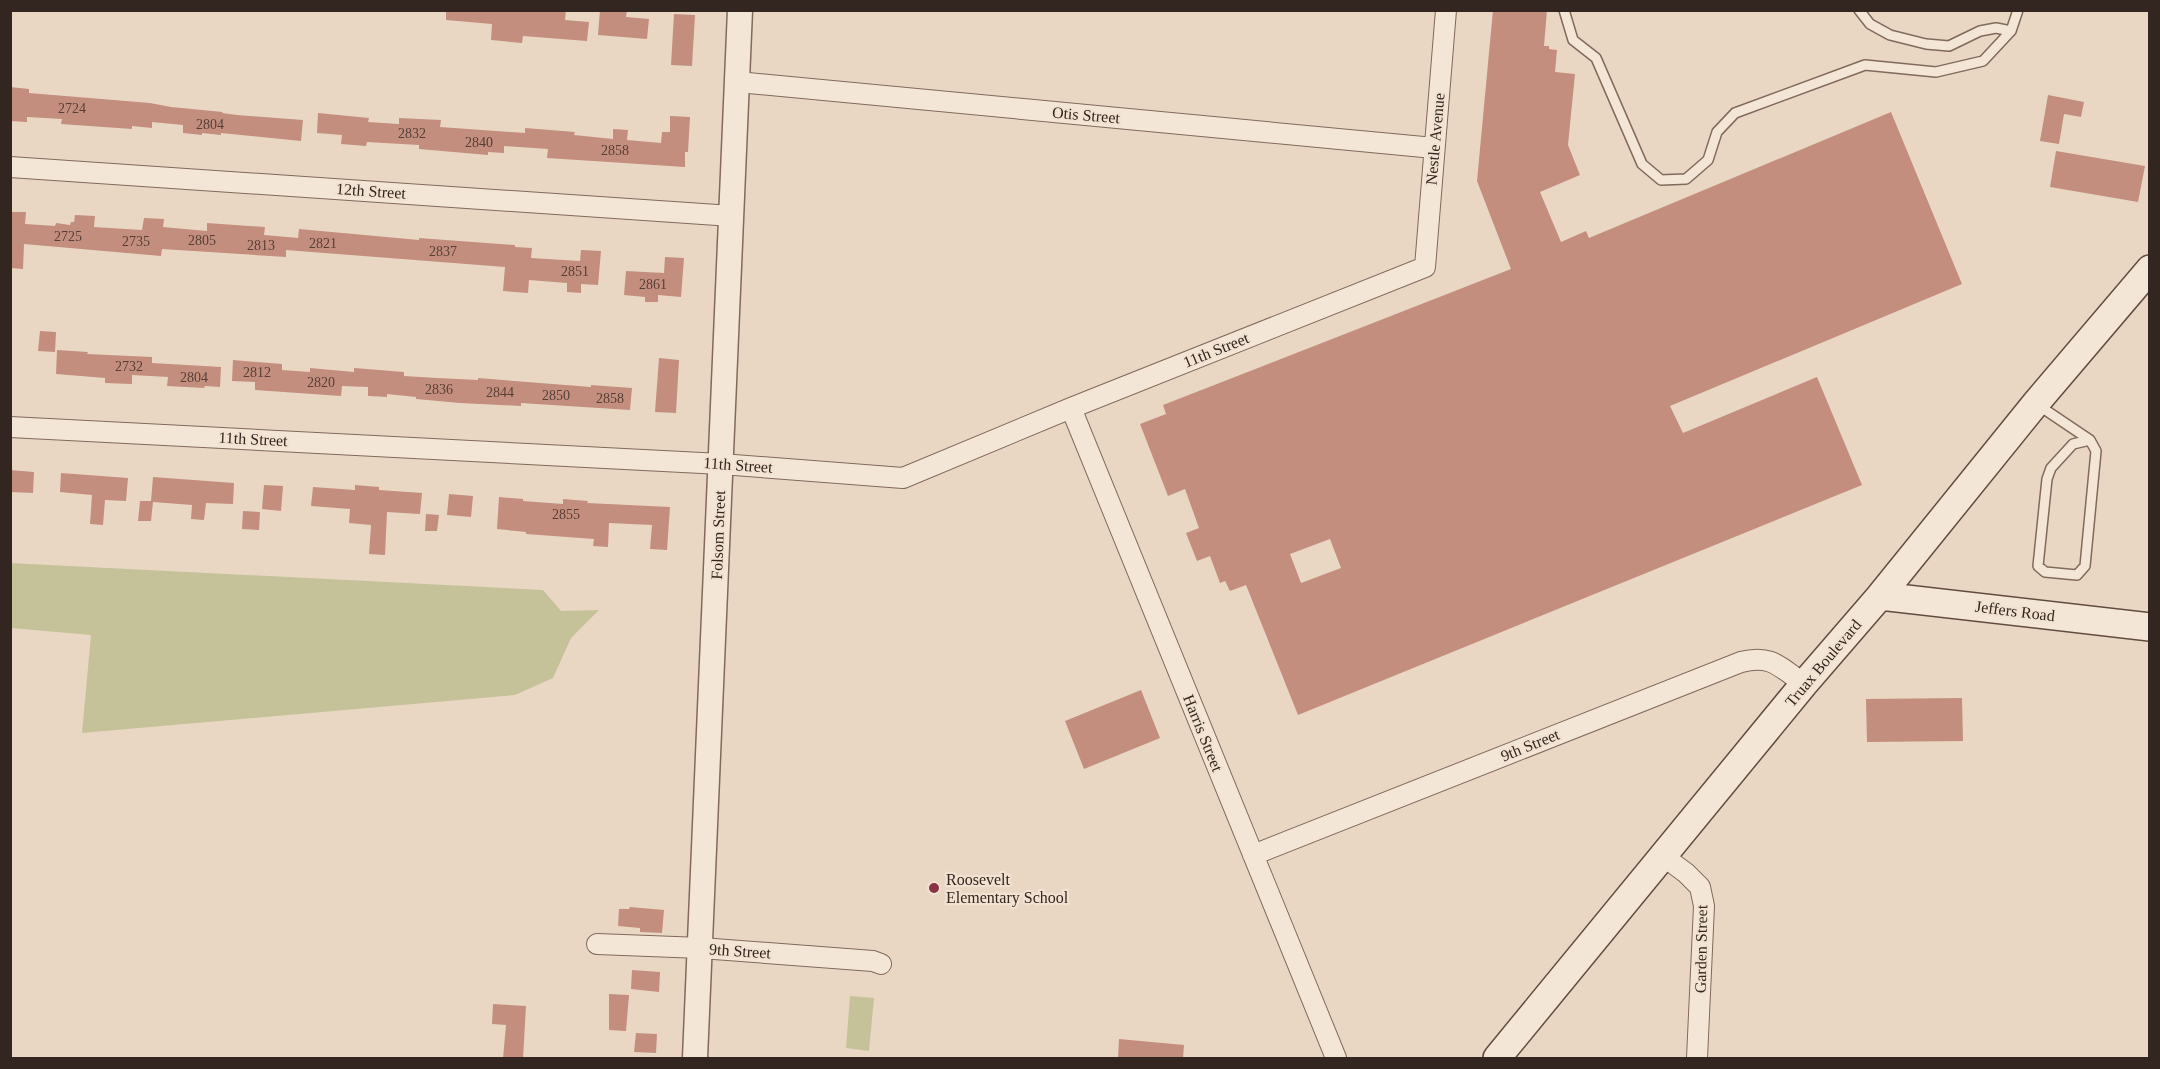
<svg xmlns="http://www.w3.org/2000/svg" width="2160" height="1069" font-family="Georgia,serif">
<rect width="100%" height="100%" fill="#e9d7c4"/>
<path fill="#c5c299" d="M10,563L543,590L561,611L599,610L571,638L553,678L515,695L82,733L91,635L11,628Z
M850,996L874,998L869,1051L846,1048Z"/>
<path fill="#c38e7e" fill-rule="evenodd" d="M446,10H566L565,20L589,22L587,41L523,36L522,43L491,40L492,24L446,20Z
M600,10H627L626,17L649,19L647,39L598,35Z
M1493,10H1547L1544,46H1549V49L1557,50L1555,72L1575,74L1568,145L1580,175L1540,192L1561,242L1586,231L1589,238L1891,112L1962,284L1670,406L1683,433L1817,377L1862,485L1298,715L1246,585L1230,591L1225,581L1220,583L1210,556L1197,561L1186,533L1199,528L1185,489L1168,496L1140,424L1166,414L1163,405L1511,269L1477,181ZM1330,539L1341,568L1301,583L1290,554Z
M674,14L695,15L692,66L671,65Z
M10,87L29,89V93L150,103L171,107L223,112L222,113L237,115L303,120L301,141L221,133V135L202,133V135L183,133V125L152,122V128L132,126V129L61,124L62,119L27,117V122L10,121Z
M2048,95L2084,102L2081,117L2064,114L2059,144L2040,141Z
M318,113L369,118L368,122L399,124V118L441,120L440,127L525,133V128L575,132L574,135L613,139V129L628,130L627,140L661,143L662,132H670V116L690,117L688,152H685V167L547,158L548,149L504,146V153L488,152V155L419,149V145L367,142L366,146L341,144L342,135L317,133Z
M2056,151L2145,166L2138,202L2050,187Z
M10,212H26L25,224L55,226L56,223L70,225L71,222H74L75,215L95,216L94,227L142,230L144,218L164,219L163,227L207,231V223L265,227L264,235L298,238L299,229L419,240V238L515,245V247L532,248L531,258L580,261L581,250L601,251L598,285L581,284V293L567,292V283L529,280L528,293L503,291L505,267L286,250V257L162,249L161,256L24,244L23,269L10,268Z
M665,257L684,258L681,297L658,295V302H645V297L624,295L626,271L664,273Z
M40,331L56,332L55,352L38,351Z
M57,350L88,352L87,354L152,357V363L221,367L220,387L205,386L204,388L167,386L168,377L132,375V384L105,383V378L56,374Z
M659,358L679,360L676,413L655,412Z
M233,360L282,364V370L310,372V368L354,372V368L404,372V376L437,378L478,380V378L591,387V385L632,388L630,410L521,403V406L460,403L416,399V397L387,394V397L368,396V387L342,386L341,396L255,390V382L232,381Z
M10,470L34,472L33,493L10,492Z
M61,473L128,478L126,501L105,500L103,525L90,524L92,495L60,492Z
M153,477L234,483L233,504L206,503L204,520L191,519L192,505L153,502L151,521H138L140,501H151Z
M264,485L283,486L281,511L262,509Z
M355,485L379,487V490L422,493L420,514L387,512L385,555L369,554L371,525L349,523L350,509L311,506L313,487L355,490Z
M449,494L473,496L471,517L447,515Z
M499,497L523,499V501L563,504V499L588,501L587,503L670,507L667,550L650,549L652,525L609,523L608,547L593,546L594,539L526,534V532L497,529Z
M243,511L260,512L259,530L242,529Z
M426,514L439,515L437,531H425Z
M1141,690L1160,738L1084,769L1065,721Z
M1962,698L1963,741L1867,742L1866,699Z
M630,907L664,910L662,933L640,932V928L618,926L619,909H629Z
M632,970L660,972L659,992L631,989Z
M609,994L629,995L626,1031L609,1030Z
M493,1004L526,1006L523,1059H503L506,1025L492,1024Z
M636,1033L657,1034L656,1053L634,1052Z
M1119,1039L1184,1045L1183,1059H1118Z"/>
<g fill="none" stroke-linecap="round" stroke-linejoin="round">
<g stroke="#81695c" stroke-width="12">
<path id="service" d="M1564,10L1573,40L1596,58L1642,164L1661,180L1686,179L1708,160L1717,132L1735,113L1865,65L1936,72L1983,61L2011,31L2018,10
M1859,10L1870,24L1890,35L1926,44L1949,46L1980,31L1996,28L2011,31
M2038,405L2090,440L2096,451L2085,566L2077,575L2045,572L2038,566L2047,479L2051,468L2073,444L2090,440"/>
</g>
<g stroke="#81695c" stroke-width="22">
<path id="minor" d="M738,82L1434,148
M10,167L732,216
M1071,408L1336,1058
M10,427L721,464L903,478L1071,408L1425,267L1446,10
M1253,855L1741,662C1771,654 1780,667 1804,684
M1663,856L1686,873L1700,887L1704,906L1697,1058
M597,944L701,948L873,961L881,964"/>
</g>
<g stroke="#81695c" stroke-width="27">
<path id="tertiary" d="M695,1058L740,10"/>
</g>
<g stroke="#634b40" stroke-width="30">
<path id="secondary" d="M1880,596L2150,627
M1497,1058L1804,684L1880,596L2036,403L2150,269"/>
</g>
<use href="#service" stroke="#f4e6d6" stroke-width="9"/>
<use href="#minor" stroke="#f4e6d6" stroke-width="20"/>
<use href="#tertiary" stroke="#f4e6d6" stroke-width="24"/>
<use href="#secondary" stroke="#f4e6d6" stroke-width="27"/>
</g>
<circle fill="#893344" stroke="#f1e2d2" stroke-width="2" cx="934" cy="888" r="6"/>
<g text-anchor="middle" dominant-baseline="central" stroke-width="4.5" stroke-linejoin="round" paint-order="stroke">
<g font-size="14" fill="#573f37">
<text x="72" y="108">2724</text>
<text x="210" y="124">2804</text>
<text x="412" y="133">2832</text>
<text x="479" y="142">2840</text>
<text x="615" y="150">2858</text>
<text x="68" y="236">2725</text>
<text x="202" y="240">2805</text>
<text x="136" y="241">2735</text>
<text x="323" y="243">2821</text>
<text x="261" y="245">2813</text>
<text x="443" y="251">2837</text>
<text x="575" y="271">2851</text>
<text x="653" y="284">2861</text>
<text x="129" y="366">2732</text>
<text x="257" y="372">2812</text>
<text x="194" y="377">2804</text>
<text x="321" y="382">2820</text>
<text x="439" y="389">2836</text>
<text x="500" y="392">2844</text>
<text x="556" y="395">2850</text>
<text x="610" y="398">2858</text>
<text x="566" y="514">2855</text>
</g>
<g font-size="16" fill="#33251f" stroke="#f1e2d2">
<text transform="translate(1086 115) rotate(5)">Otis Street</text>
<text transform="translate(1435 139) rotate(-85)">Nestle Avenue</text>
<text transform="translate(371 191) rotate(4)">12th Street</text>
<text transform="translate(1216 350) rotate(-22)">11th Street</text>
<text transform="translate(253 439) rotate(3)">11th Street</text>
<text transform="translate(738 465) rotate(4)">11th Street</text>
<text transform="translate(718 535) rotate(-88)">Folsom Street</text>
<text transform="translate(2015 611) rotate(7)">Jeffers Road</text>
<text transform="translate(1823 663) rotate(-50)">Truax Boulevard</text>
<text transform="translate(1203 733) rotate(68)">Harris Street</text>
<text transform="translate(1530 745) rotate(-22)">9th Street</text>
<text transform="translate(1701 949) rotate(-89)">Garden Street</text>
<text transform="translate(740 951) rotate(4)">9th Street</text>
</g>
<g font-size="16" fill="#33251f" stroke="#f1e2d2" text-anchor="start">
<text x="946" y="879">Roosevelt<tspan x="946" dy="18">Elementary School</tspan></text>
</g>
</g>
<rect width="2160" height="1069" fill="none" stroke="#33251f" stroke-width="24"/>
</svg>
